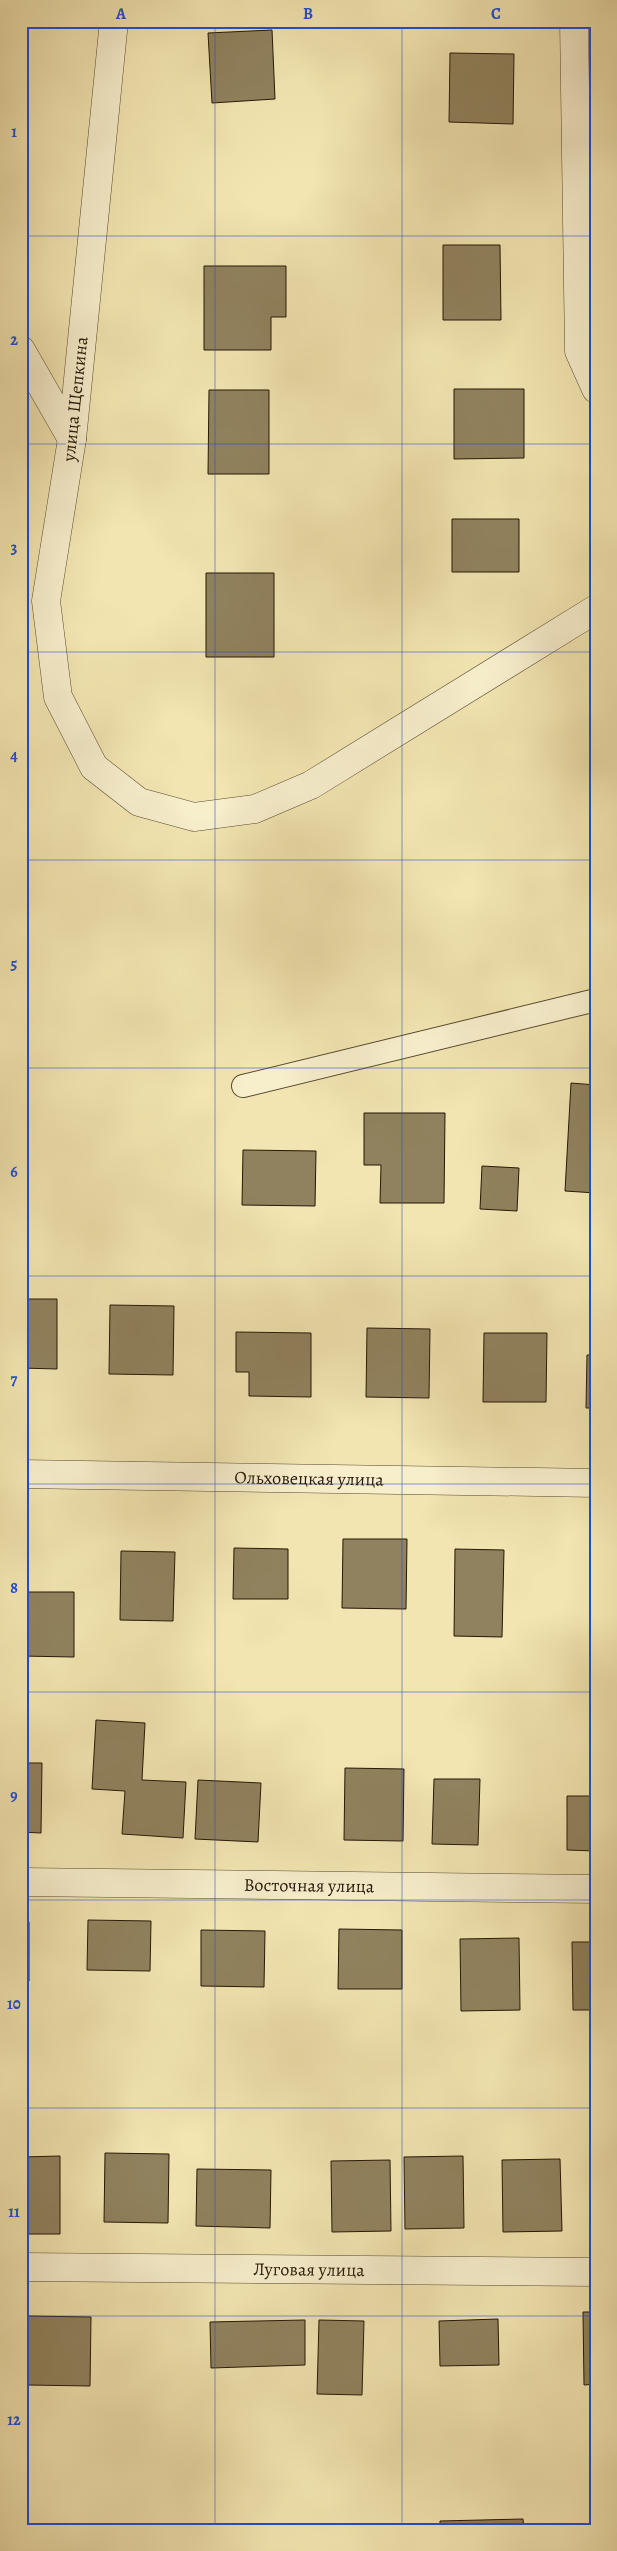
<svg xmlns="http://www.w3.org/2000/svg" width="617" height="2551" font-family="Alegreya,serif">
<rect width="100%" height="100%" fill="#f2e5b1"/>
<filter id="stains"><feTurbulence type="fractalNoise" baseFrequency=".004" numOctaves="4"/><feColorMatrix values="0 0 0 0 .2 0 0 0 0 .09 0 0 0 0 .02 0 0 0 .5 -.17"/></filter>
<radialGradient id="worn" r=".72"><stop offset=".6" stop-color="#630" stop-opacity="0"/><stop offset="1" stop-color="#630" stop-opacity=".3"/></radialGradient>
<path fill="#90825e" stroke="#261705" d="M272,30L275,99L212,103L208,33Z
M450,53L514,54L513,124L449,122Z
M443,245H500L501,320H443Z
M204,266H286V317H271V350H204Z
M454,389H524V458L454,459Z
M209,390H269V474H208Z
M452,519H519V572H452Z
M206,573H274V657H206Z
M571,1083L596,1085V1193L565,1191Z
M364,1113H445L444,1203H380L381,1165H364Z
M243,1150L316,1151L315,1206L242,1205Z
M482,1166L519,1168L517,1211L480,1209Z
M21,1299H57V1369L21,1368Z
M110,1305L174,1306L173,1375L109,1374Z
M367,1328L430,1329L429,1398L366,1397Z
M236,1332L311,1333V1397L249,1396V1372H236Z
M484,1333H547L546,1402H483Z
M587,1355H596V1408H586Z
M343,1539H407L406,1609L342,1608Z
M234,1548L288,1549V1599H233Z
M455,1549L504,1550L502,1637L454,1636Z
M121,1551L175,1552L173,1621L120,1620Z
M21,1592H74V1657L21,1656Z
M96,1720L145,1723L142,1780L186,1782L183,1838L122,1834L125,1791L92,1789Z
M21,1763H42L41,1833L21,1832Z
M345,1768L404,1769L403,1841L344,1840Z
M434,1779H480L478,1845L432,1844Z
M198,1780L261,1783L258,1842L195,1839Z
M567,1796H596V1851L567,1850Z
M88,1920L151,1921L150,1971L87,1970Z
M21,1922H29V1981H21Z
M339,1929L402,1930V1989H338Z
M201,1930L265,1931L264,1987L201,1986Z
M519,1938L520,2010L461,2011L460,1939Z
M572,1942H596V2010H573Z
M105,2153L169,2154L168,2223L104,2222Z
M60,2156V2234H21V2157Z
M463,2156L464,2228L405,2229L404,2157Z
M560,2159L562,2231L503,2232L502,2160Z
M390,2160L391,2231L332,2232L331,2161Z
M197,2169L271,2170L270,2228L196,2226Z
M583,2312H596V2384L584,2385Z
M28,2316L91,2317L90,2386L27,2385Z
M498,2319L499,2365L440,2366L439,2321Z
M305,2320V2365L211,2368L210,2322Z
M319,2320L364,2321L362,2395L317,2394Z
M523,2519L524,2530H440V2521Z"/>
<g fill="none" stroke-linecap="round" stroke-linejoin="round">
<g stroke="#594a30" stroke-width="24">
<path id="service" d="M243,1086L596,1000"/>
</g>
<g stroke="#594a30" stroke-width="29">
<g id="minor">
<path d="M114,21L72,439L46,601L58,697L94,767L139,802L194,817L255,809L311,785L596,609"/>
<path d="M574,21L579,351L596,389"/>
<path d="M21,350L72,439"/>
<path id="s1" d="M21,1474L596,1483"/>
<path id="s2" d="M21,1882L596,1889"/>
<path id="s3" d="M21,2267L596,2272"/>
</g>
</g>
<use href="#service" stroke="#f7eecc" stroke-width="22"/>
<use href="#minor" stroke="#f7eecc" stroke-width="28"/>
</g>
<path fill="none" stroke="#1d4ed8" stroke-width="1" stroke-opacity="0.55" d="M215,21V2530M402,21V2530M21,236H596M21,444H596M21,652H596M21,860H596M21,1068H596M21,1276H596M21,1484H596M21,1692H596M21,1900H596M21,2108H596M21,2316H596"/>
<g text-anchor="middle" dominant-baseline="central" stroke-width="4.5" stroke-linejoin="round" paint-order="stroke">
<g font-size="18" fill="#261705" stroke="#f7eecc">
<text transform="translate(75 399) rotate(-84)">улица Щепкина</text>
<text stroke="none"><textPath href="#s1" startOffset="288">Ольховецкая улица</textPath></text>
<text stroke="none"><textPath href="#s2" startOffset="288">Восточная улица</textPath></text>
<text stroke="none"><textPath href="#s3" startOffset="288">Луговая улица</textPath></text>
</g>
</g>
<rect width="617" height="2551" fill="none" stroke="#f2e5b1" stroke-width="55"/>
<rect x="28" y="28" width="562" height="2496" fill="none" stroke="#1d4ed8" stroke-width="2"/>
<g font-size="16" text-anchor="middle" font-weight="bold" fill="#1d4ed8">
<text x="121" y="19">A</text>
<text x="308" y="19">B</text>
<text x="496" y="19">C</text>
<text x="14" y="137">1</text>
<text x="14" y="345">2</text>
<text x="14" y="553">3</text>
<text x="14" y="761">4</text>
<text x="14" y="969">5</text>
<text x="14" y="1177">6</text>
<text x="14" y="1385">7</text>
<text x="14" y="1593">8</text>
<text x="14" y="1801">9</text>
<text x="14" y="2009">10</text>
<text x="14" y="2217">11</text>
<text x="14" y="2425">12</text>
</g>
<rect width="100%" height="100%" filter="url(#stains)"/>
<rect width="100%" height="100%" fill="url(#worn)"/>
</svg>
